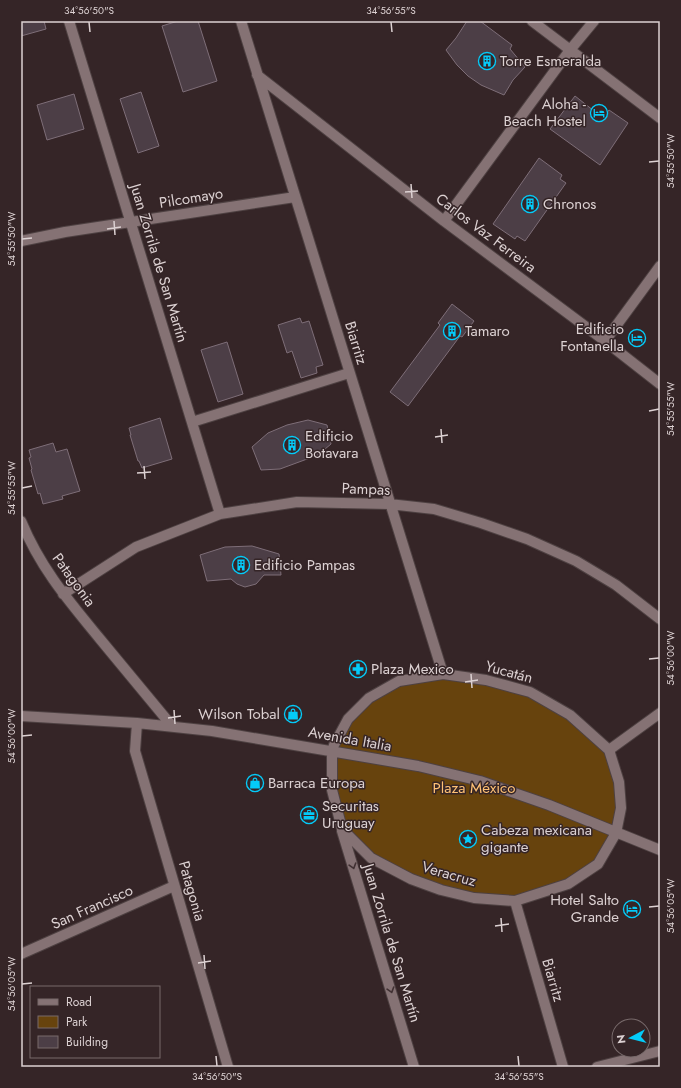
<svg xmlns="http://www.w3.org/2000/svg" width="681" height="1088" font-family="Jost,sans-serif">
<rect width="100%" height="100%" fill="#352527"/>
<path fill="#67430d" d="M443,674L530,692L570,715L609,750L621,808L598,864L568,884L515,901L441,890L371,858L342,829L332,790L334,745L348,719L399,681Z"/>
<path fill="#4c3e46" stroke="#7e6e78" d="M21,21H44L46,29L21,36Z
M178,21H198L217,81L183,92L162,26Z
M467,21H480L512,45L510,49L525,67L513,80L504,95L481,85L468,76L457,65L446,50L456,38Z
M141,92L159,146L138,153L120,99Z
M74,94L84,129L47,140L37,105Z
M575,96L603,118L609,110L628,123L600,165L550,129Z
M539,158L562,175L560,179L566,183L525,241L517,236L515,239L493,224Z
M452,304L474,321L462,337L460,336L408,406L390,392L440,325L438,323Z
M300,318L302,323L309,321L323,365L316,367L317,373L301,378L292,351L287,353L278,325Z
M227,342L243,394L218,402L201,350Z
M160,418L172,459L142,468L139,461H138L130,435H131L129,428Z
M308,420L327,425L331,444L318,455L280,469L261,470L252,447L268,433L287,425Z
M53,443L56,452L67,449L80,491L62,496L63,499L43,504L40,493L38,494L31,470L32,469L29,458L31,457L29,450Z
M252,546L279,554L281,575H264L256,584L245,587L237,584L231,579L207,581L200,555L225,547Z"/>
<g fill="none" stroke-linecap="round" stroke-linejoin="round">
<g stroke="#4e4142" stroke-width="12">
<path id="minor" d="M69,21L220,514
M241,21L443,674
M532,21L660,118
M257,75L444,221L605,341L660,384
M444,221L570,50L594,21
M21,241L65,232L295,197
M605,341L660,266
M192,422L349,373
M21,521C41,569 68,600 100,639C124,668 148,697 172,726
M63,594L136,547L220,514L297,502L389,504L434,509L481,523L527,539L576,561L616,585L660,619
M443,674L486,680L530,692L570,715L609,750L619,782L621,808L616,833L598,864L568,884L515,901L474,898L441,890L411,879L371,858L342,829L332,790V752L334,745L348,719L369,698L399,681Z
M21,716L137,723L212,731L418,766L480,781L549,805L660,850
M137,723L135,751L228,1067
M609,750L660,713
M342,831L414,1067
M515,901L563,1067
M21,954L174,886
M597,1067L660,1051"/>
</g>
<use href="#minor" stroke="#857274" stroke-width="10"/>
</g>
<defs><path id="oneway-chevron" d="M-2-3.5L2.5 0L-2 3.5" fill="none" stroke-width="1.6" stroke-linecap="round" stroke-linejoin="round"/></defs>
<g stroke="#413133">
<use href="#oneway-chevron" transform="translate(353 866) rotate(73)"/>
<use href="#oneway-chevron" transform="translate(391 990) rotate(73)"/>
</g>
<path fill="none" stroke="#dcd1d2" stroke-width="1.5" d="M89,22L90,32M391,22L392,32M649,162L659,161M411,184L412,198M405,192L418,191M114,221L115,235M107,229L121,227M22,239L32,238M649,411L659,409M441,429L442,443M435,437L448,435M144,466L145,479M137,473L151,472M22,488L32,486M649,659L659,658M471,674L472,688M465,682L478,680M174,710L175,724M168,718L181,716M22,736L32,735M649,907L659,906M501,918L502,932M495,926L509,924M204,955L205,969M198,963L211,961M22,984L32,983M216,1056L217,1066M518,1056L519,1066"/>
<defs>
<g id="building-ring" transform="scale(0.9)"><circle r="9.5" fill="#352527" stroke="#04cbf9" stroke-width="1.5"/><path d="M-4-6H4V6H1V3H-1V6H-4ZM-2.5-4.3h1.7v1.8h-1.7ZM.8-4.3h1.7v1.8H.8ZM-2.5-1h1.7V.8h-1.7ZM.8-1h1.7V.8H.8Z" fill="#04cbf9"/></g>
<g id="hotel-ring" transform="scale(0.9)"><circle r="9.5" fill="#352527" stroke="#04cbf9" stroke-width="1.5"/><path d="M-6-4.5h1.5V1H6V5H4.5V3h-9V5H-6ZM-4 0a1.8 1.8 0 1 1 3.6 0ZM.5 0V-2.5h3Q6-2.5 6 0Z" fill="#04cbf9"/></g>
<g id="pharmacy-ring" transform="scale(0.9)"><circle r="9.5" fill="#352527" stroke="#04cbf9" stroke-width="1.5"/><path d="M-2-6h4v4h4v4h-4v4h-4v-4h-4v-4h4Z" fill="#04cbf9"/></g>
<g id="shop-ring" transform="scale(0.9)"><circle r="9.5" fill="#352527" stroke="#04cbf9" stroke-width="1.5"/><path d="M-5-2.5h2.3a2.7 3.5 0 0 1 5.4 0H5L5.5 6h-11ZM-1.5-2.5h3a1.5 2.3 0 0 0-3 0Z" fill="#04cbf9"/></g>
<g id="office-ring" transform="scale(0.9)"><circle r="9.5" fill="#352527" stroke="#04cbf9" stroke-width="1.5"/><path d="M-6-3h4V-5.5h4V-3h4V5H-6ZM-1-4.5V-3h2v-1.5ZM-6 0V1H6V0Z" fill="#04cbf9"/></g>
<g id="sight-ring" transform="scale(0.9)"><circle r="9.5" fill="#352527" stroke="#04cbf9" stroke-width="1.5"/><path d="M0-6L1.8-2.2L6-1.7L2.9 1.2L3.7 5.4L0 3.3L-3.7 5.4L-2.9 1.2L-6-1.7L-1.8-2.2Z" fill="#04cbf9"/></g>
</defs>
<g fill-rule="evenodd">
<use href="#building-ring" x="487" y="61"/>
<use href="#hotel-ring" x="599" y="113"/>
<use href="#building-ring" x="530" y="204"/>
<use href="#building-ring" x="452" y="331"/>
<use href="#hotel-ring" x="637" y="338"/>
<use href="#building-ring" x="292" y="445"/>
<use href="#building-ring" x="241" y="565"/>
<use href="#pharmacy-ring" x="358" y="669"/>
<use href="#shop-ring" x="293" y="714"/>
<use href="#shop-ring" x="255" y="783"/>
<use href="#office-ring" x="309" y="815"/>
<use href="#sight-ring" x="468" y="839"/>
<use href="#hotel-ring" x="632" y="909"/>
</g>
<g text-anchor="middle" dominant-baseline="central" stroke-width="3" stroke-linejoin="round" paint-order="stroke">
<g font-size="15" fill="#dcd1d2" stroke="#352527" text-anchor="start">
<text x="500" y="61">Torre Esmeralda</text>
<text x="586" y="104" text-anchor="end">Aloha -<tspan x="586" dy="17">Beach Hostel</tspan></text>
<text x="543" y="204">Chronos</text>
<text x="624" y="329" text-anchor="end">Edificio<tspan x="624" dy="17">Fontanella</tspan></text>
<text x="465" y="331">Tamaro</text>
<text x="305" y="436">Edificio<tspan x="305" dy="17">Botavara</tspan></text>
<text x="254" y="565">Edificio Pampas</text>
<text x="371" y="669">Plaza Mexico</text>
<text x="280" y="714" text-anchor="end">Wilson Tobal</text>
<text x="268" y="783">Barraca Europa</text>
<text x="322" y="806">Securitas<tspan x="322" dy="17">Uruguay</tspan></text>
<text x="481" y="830">Cabeza mexicana<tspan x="481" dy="17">gigante</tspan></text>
<text x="619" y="900" text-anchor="end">Hotel Salto<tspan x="619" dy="17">Grande</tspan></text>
</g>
<g font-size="15" fill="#dcd1d2" stroke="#352527">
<text transform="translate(191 198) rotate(-9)">Pilcomayo</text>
<text transform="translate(486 233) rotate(37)">Carlos Vaz Ferreira</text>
<text transform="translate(159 263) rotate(73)">Juan Zorrila de San Martín</text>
<text transform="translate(356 343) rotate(73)">Biarritz</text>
<text transform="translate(366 489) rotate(2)">Pampas</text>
<text transform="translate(74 580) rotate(54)">Patagonia</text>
<text transform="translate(509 672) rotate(15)">Yucatán</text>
<text transform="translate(350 739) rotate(10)">Avenida Italia</text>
<text transform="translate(449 874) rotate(16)">Veracruz</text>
<text transform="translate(192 891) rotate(74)">Patagonia</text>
<text transform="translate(92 907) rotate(-24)">San Francisco</text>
<text transform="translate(392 943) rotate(73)">Juan Zorrila de San Martín</text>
<text transform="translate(553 980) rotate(74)">Biarritz</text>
</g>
<g font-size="15" fill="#fec175" stroke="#352527">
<text x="474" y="788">Plaza México</text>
</g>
</g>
<rect width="681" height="1088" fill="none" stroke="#352527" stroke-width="44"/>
<rect x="30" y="986" width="130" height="72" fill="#352527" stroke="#786a6b"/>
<rect x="38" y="999" width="20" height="6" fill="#857274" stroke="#786a6b"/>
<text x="66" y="1006" font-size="12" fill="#dcd1d2">Road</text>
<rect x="38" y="1016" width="20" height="12" fill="#67430d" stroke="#786a6b"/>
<text x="66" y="1026" font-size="12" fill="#dcd1d2">Park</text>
<rect x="38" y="1036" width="20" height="12" fill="#4c3e46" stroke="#786a6b"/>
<text x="66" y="1046" font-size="12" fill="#dcd1d2">Building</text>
<g transform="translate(631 1038) rotate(263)"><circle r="19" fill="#352527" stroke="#786a6b"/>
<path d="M0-3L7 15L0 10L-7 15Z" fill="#04cbf9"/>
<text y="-6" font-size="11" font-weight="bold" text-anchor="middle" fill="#dcd1d2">N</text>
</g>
<rect x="22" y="22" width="637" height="1044" fill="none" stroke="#dcd1d2" stroke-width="1.5"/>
<g font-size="10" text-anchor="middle" fill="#dcd1d2">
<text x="89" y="14">34°56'50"S</text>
<text x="391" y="14">34°56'55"S</text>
<text transform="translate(670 161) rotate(-90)" y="4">54°55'50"W</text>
<text transform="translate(11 239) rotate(-90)" y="4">54°55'50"W</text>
<text transform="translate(670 409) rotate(-90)" y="4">54°55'55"W</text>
<text transform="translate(11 488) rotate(-90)" y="4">54°55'55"W</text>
<text transform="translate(670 658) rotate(-90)" y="4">54°56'00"W</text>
<text transform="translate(11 736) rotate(-90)" y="4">54°56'00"W</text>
<text transform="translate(670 906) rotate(-90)" y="4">54°56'05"W</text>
<text transform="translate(11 984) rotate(-90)" y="4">54°56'05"W</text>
<text x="217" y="1080">34°56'50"S</text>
<text x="519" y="1080">34°56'55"S</text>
</g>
</svg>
